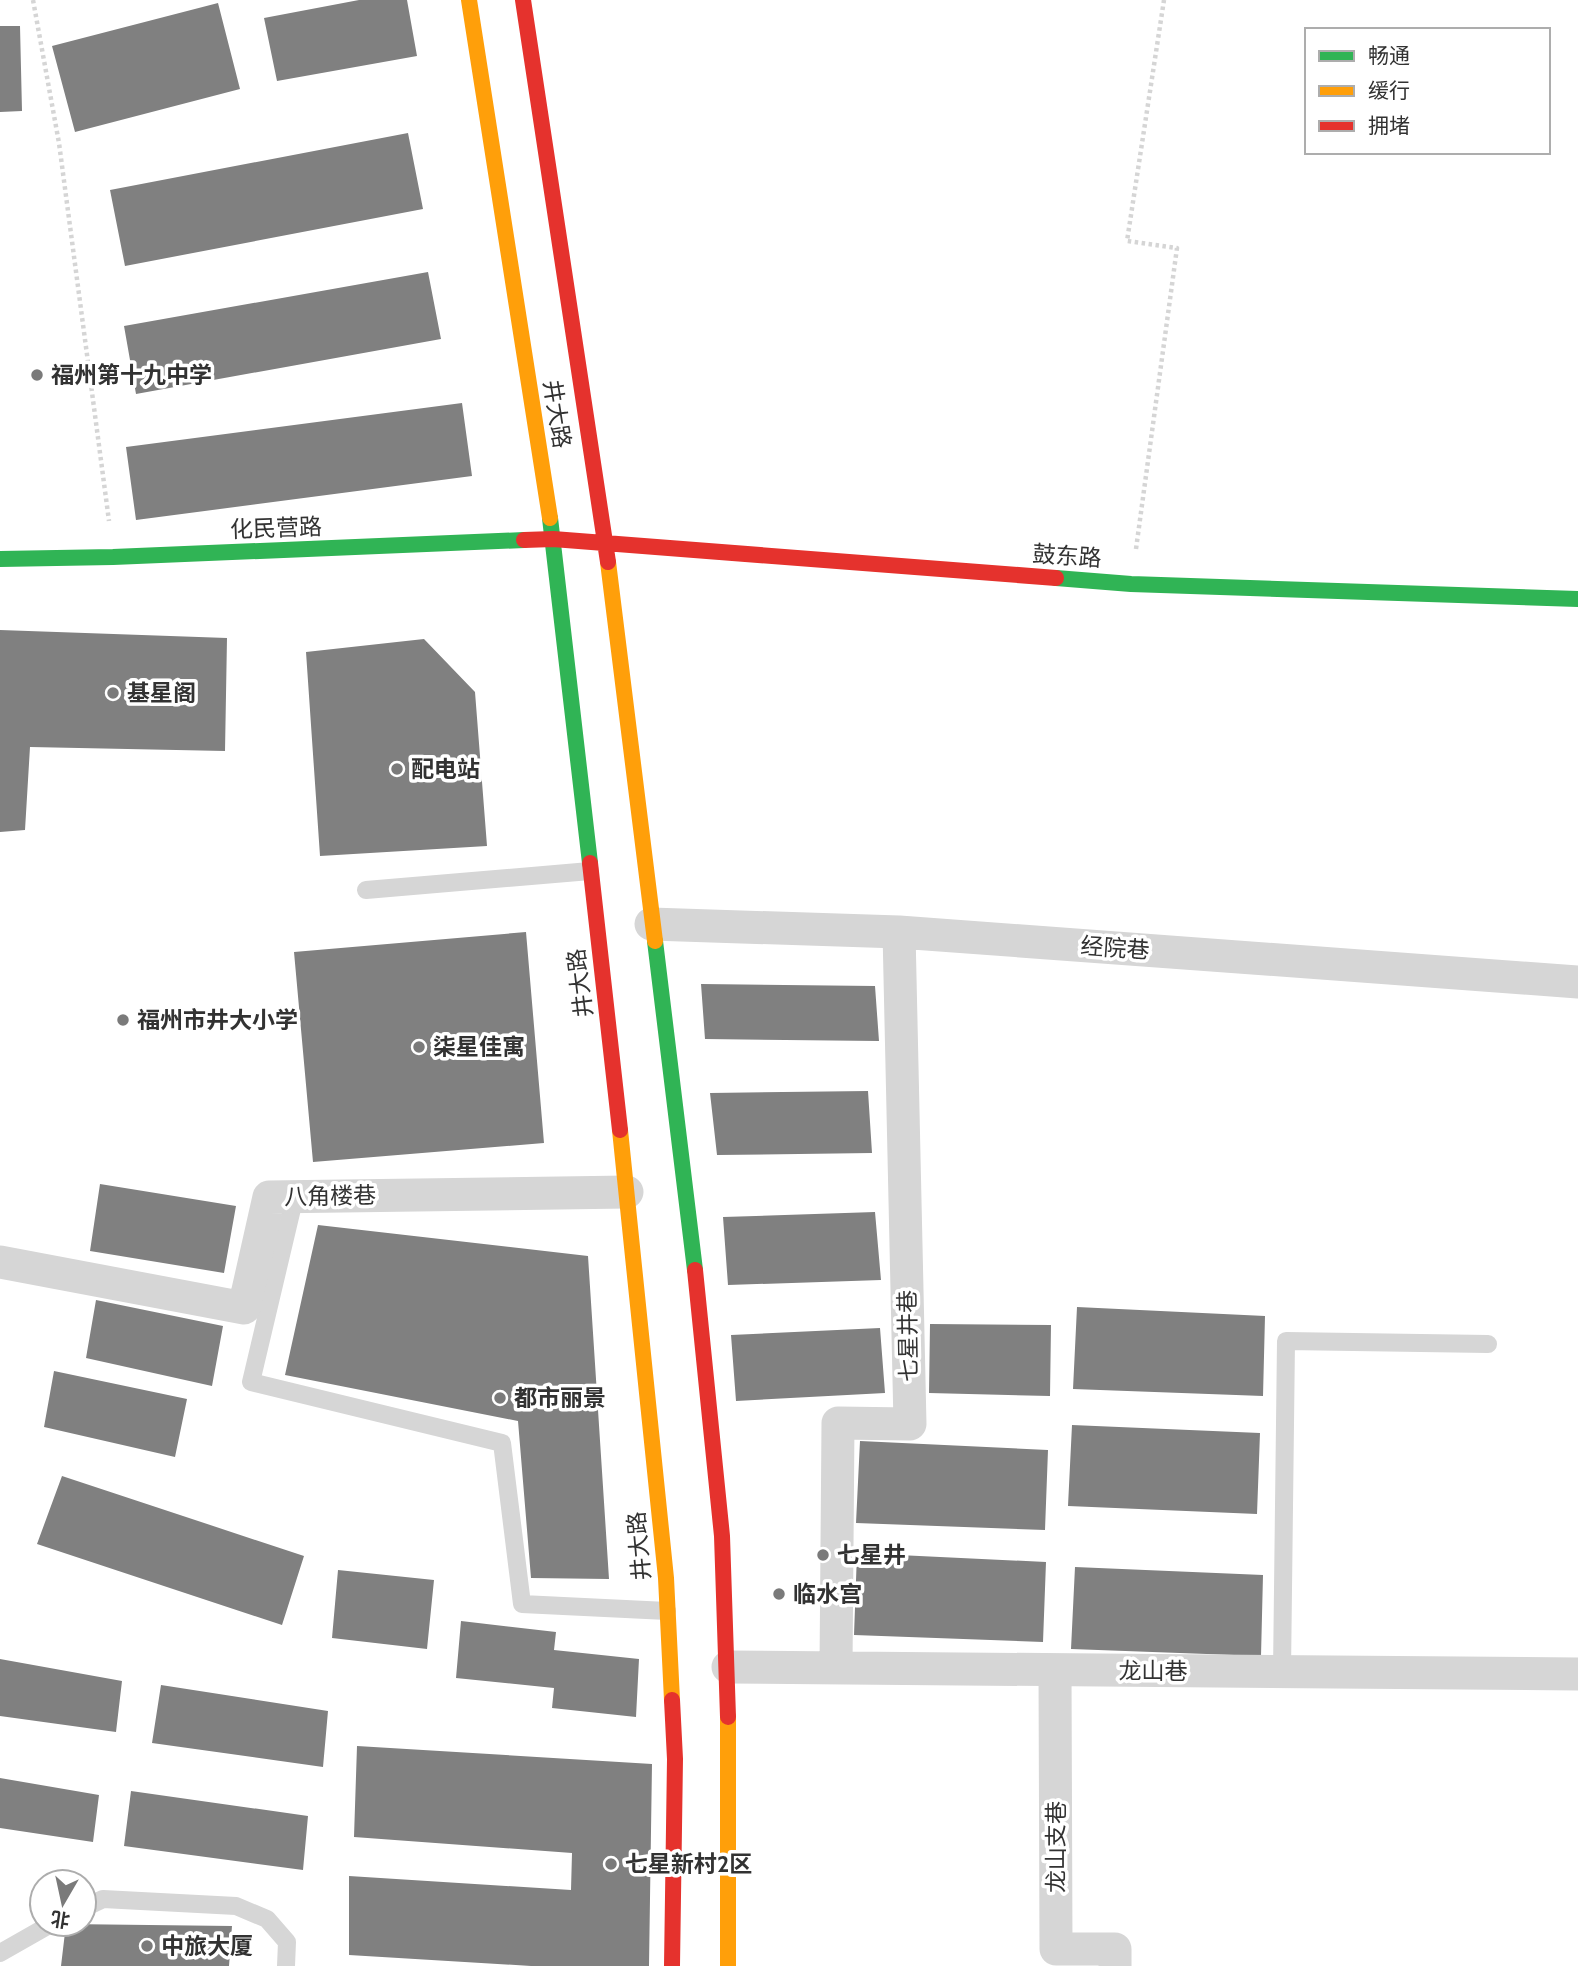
<svg xmlns="http://www.w3.org/2000/svg" width="1578" height="1966" font-family="Cabin,'Noto Sans SC',sans-serif">
<rect width="100%" height="100%" fill="#fff"/>
<path fill="#808080" d="M359,0H407L417,56L277,81L264,18Z
M218,3L240,89L75,132L52,46Z
M0,26H20L22,111L0,112Z
M408,133L423,209L125,266L110,190Z
M428,272L441,339L136,394L124,326Z
M462,403L472,476L136,520L126,447Z
M0,630L227,638L225,751L30,747L25,830L0,832Z
M424,639L475,692L487,846L320,856L306,652Z
M526,932L544,1143L313,1162L294,952Z
M701,984L875,986L879,1041L705,1039Z
M868,1091L872,1153L717,1155L710,1093Z
M100,1184L236,1206L224,1273L90,1251Z
M875,1212L881,1280L728,1285L723,1217Z
M318,1225L588,1256L609,1579L531,1578L518,1421L285,1375Z
M96,1300L223,1326L212,1386L86,1358Z
M1077,1307L1265,1316L1263,1396L1073,1389Z
M930,1324L1051,1325L1050,1396L929,1393Z
M880,1328L885,1393L736,1401L731,1335Z
M54,1371L187,1399L175,1457L44,1427Z
M1072,1425L1260,1433L1257,1514L1068,1506Z
M860,1441L1048,1450L1045,1530L856,1523Z
M62,1476L304,1556L282,1625L37,1544Z
M857,1553L1046,1562L1043,1642L854,1635Z
M1075,1567L1263,1575L1261,1656L1071,1649Z
M338,1570L434,1580L427,1649L332,1638Z
M461,1621L556,1632L554,1650L639,1659L636,1717L552,1708L554,1688L456,1678Z
M0,1659L122,1681L116,1732L0,1716Z
M161,1685L328,1711L323,1767L152,1743Z
M357,1746L652,1764L649,1966H531L349,1955V1876L571,1890L572,1853L354,1837Z
M0,1778L99,1795L93,1842L0,1828Z
M131,1791L308,1816L303,1870L124,1846Z
M66,1924L232,1926L229,1966H61Z"/>
<g fill="none" stroke-linecap="round" stroke-linejoin="round">
<path stroke="#d5d5d5" stroke-width="4.5" stroke-dasharray="3.5 3.5" stroke-linecap="butt" d="M33,0L59,143L109,521
M1136,549L1177,248L1127,241L1164,0"/>
<path stroke="#d6d6d6" stroke-width="18" d="M366,890L590,871
M295,1196L251,1382L502,1443L522,1604L667,1611
M1282,1672L1286,1341L1488,1344
M84,1908L103,1899L236,1906L267,1919L287,1942L286,1966
M0,1953L51,1924"/>
<path stroke="#d6d6d6" stroke-width="33" d="M651,924L899,932L1578,982
M0,1262L244,1308L269,1197L627,1192
M728,1667L1578,1674
M836,1668L838,1423L910,1424L899,932
M1055,1670L1056,1949H1115V1966"/>
<path stroke="#30b455" stroke-width="16" d="M550,518L590,863
M0,559L113,557L524,540
M1056,578L1131,584L1578,599
M655,941L695,1270"/>
<path stroke="#ff9f0a" stroke-width="16" d="M469,0L550,518
M608,562L655,941
M620,1130L666,1578L672,1700
M728,1717V1966"/>
<path stroke="#e5322d" stroke-width="16" d="M523,0L608,562
M524,540L553,539L1056,578
M590,863L620,1130
M695,1270L722,1536L728,1717
M672,1966L675,1759L672,1700"/>
</g>
<g fill="#7a7a7a" stroke="#fff" stroke-width="2.5">
<circle cx="37" cy="375" r="7"/>
<circle cx="113" cy="693" r="7"/>
<circle cx="397" cy="769" r="7"/>
<circle cx="123" cy="1020" r="7"/>
<circle cx="419" cy="1047" r="7"/>
<circle cx="500" cy="1398" r="7"/>
<circle cx="823" cy="1555" r="7"/>
<circle cx="779" cy="1594" r="7"/>
<circle cx="611" cy="1864" r="7"/>
<circle cx="147" cy="1946" r="7"/>
</g>
<g text-anchor="middle" dominant-baseline="central" stroke-width="7" stroke-linejoin="round" paint-order="stroke">
<g font-size="23" font-weight="bold" fill="#323232" stroke="#fff" text-anchor="start">
<text x="51" y="375">福州第十九中学</text>
<text x="127" y="693">基星阁</text>
<text x="411" y="769">配电站</text>
<text x="137" y="1020">福州市井大小学</text>
<text x="433" y="1047">柒星佳寓</text>
<text x="514" y="1398">都市丽景</text>
<text x="837" y="1555">七星井</text>
<text x="793" y="1594">临水宫</text>
<text x="625" y="1864">七星新村2区</text>
<text x="161" y="1946">中旅大厦</text>
</g>
<g font-size="23" fill="#323232" stroke="#fff">
<text transform="translate(557 414) rotate(81)">井大路</text>
<text transform="translate(276 528) rotate(-2)">化民营路</text>
<text transform="translate(1067 556) rotate(4)">鼓东路</text>
<text transform="translate(1115 948) rotate(4)">经院巷</text>
<text transform="translate(580 983) rotate(-97)">井大路</text>
<text transform="translate(330 1196) rotate(-1)">八角楼巷</text>
<text transform="translate(908 1336) rotate(-91)">七星井巷</text>
<text transform="translate(639 1546) rotate(-95)">井大路</text>
<text x="1153" y="1671">龙山巷</text>
<text transform="translate(1056 1847) rotate(-90)">龙山支巷</text>
</g>
</g>
<rect x="1305" y="28" width="245" height="126" fill="#ffffff" stroke="#adadad" stroke-width="2"/>
<rect x="1319" y="51" width="35" height="10" fill="#30b455" stroke="#adadad" stroke-width="2"/>
<text x="1368" y="63" font-size="21" fill="#323232">畅通</text>
<rect x="1319" y="86" width="35" height="10" fill="#ff9f0a" stroke="#adadad" stroke-width="2"/>
<text x="1368" y="98" font-size="21" fill="#323232">缓行</text>
<rect x="1319" y="121" width="35" height="10" fill="#e5322d" stroke="#adadad" stroke-width="2"/>
<text x="1368" y="133" font-size="21" fill="#323232">拥堵</text>
<g transform="translate(63 1903) rotate(189)"><circle r="33" fill="#ffffff" stroke="#adadad" stroke-width="2"/>
<path d="M0-5L12 26L0 18L-12 26Z" fill="#7a7a7a"/>
<text y="-10" font-size="19" font-weight="bold" text-anchor="middle" fill="#323232">北</text>
</g>
</svg>
